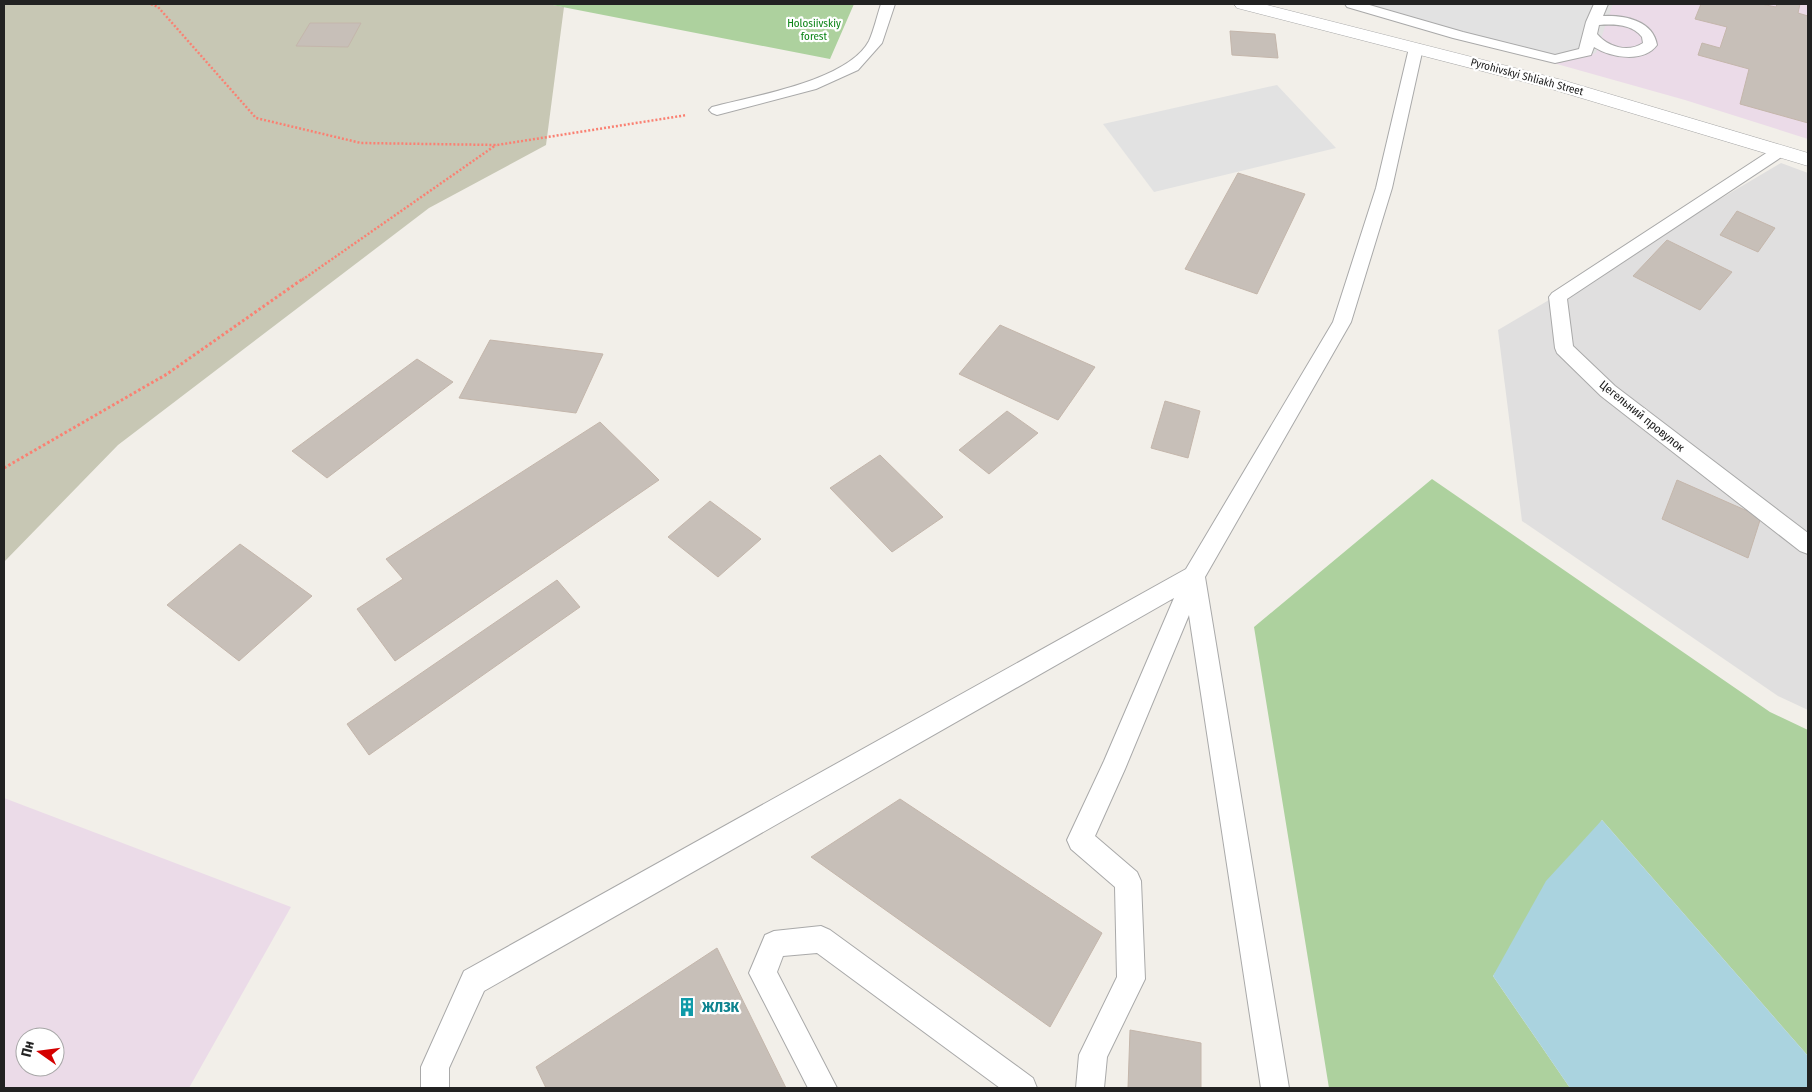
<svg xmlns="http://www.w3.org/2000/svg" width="1812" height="1092" font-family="'Fira Sans Condensed',sans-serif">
<rect width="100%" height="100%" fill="#f2efe9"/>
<path fill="#e0dfdf" d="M1781,163L1808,173V710L1778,696L1522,521L1498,330Z"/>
<path fill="#ebdbe8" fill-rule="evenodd" d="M1343,4H1808V139L1685,100Z
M4,798L291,907L189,1088H4ZM25,1037H55V1067H25Z"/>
<path fill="#c7c7b4" d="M4,4H547L564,7L546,145L429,208L118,445L4,562Z"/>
<path fill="#add19e" d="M547,4H854L830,59Z
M1432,479L1770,712L1808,730V1056L1602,820L1493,976L1570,1088H1329L1254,627Z"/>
<path fill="#e2e2e2" d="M1347,4H1613L1596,53L1560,63Z
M1277,85L1336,148L1154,192L1103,124Z"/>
<path fill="#aad3df" d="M1602,820L1808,1056V1088H1570L1493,976L1546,881Z"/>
<path fill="#c7bfb8" stroke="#c4b6ab" d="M1701,4H1761L1776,7L1777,4H1800L1798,13L1808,16V123L1740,104L1749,69L1698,55L1702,43L1720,48L1727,27L1695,19Z
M310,23H361L348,47L296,46Z
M1230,31L1275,34L1278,58L1232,55Z
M1238,173L1305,194L1257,294L1185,269Z
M1737,211L1775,228L1758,252L1720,235Z
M1667,240L1732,272L1700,310L1633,276Z
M1000,325L1095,367L1058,420L959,374Z
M490,340L603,354L576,413L459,398Z
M417,359L453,382L327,478L292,451Z
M1165,401L1200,411L1188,458L1151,448Z
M1007,411L1038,433L989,474L959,450Z
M600,422L659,480L395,661L357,609L403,579L386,559Z
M880,455L943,517L892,552L830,488Z
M1677,480L1761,517L1748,558L1662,519Z
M710,501L761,539L718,577L668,537Z
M240,544L312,596L239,661L167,605Z
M557,580L580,607L369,755L347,724Z
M900,799L1102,933L1050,1027L811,857Z
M717,948L786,1088H546L536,1067Z
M1130,1030L1201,1043V1088H1128Z"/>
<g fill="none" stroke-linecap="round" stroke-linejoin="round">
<g stroke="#a9a9a9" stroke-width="2">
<path id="service" d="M881,4H895L882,43L858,70L816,89L717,115L712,113L709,110L712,107C753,96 848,81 869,41C874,30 877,16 881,4Z
M1345,4H1366L1463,32L1555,55L1579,49L1586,22L1594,4H1608L1603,16C1624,15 1653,20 1657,45C1644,63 1611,58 1594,47L1591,55L1555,63L1453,38L1347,7ZM1599,25C1614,24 1632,24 1642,37L1643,43C1628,53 1608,47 1597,34Z
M1416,44L1421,45L1423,48L1392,188L1351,322L1205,577L1289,1088H1261L1189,615L1125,769L1095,836L1137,872L1141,881L1145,979L1107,1057L1104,1088H1076L1079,1055L1117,977L1115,887L1071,849L1067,840L1104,761L1174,598L484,991L449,1068V1088H421V1067L464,971L1186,569L1333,322L1376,188L1409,48L1411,45Z
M1780,146L1786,148L1788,151L1786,154L1567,299L1573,346L1615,386L1808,533V554L1800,551L1601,396L1557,353L1555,348L1549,297L1552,293L1774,148Z
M821,926L830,930L1033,1078L1037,1088H1000L817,953L783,956L777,972L837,1088H808L749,973L765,935L774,931Z"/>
</g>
<g stroke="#a9a9a9" stroke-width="1">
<path id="tertiary" d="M1234,4H1263L1562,80L1808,153V166L1548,88L1237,8Z"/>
</g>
<path stroke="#fa8072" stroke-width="2.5" stroke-dasharray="2 2" stroke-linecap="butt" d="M151,4L158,7L256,118L361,143L497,145L687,115
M302,280L496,145"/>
<path stroke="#fa8072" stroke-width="3" stroke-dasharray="2.5 2.5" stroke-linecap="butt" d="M4,468L167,374L304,278"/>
<use href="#service" fill="#fff" fill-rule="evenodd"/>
<use href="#tertiary" fill="#fff" fill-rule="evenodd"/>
</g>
<defs>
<g id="building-bare" transform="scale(1.5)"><path d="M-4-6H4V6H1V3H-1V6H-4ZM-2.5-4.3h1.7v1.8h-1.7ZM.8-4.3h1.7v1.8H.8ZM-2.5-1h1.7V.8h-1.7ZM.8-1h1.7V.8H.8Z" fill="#0f9aa8" stroke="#fff" stroke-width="2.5" paint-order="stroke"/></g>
</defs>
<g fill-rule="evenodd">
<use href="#building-bare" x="687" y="1007"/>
</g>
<g text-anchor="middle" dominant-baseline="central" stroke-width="4.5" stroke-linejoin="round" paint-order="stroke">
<g font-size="11" fill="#0c8416" stroke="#fff">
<text x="814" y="23">Holosiivskiy<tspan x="814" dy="13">forest</tspan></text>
</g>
<g font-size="11" fill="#222" stroke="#fff">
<text transform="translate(1527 77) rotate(15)">Pyrohivskyi Shliakh Street</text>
</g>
<g font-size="12" fill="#222" stroke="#fff">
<text transform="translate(1642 416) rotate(39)">Цегельний провулок</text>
</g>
<g font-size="15" font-weight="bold" fill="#0d838f" stroke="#fff" text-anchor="start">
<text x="702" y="1007">ЖЛЗК</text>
</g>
</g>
<rect width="1812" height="1092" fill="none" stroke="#222222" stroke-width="10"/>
<g transform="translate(40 1052) rotate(284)"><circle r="24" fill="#ffffff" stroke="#a7a7a7"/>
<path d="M0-4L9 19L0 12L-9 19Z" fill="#d40000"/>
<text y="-8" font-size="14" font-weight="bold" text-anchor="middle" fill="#222222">Пн</text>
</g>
</svg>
